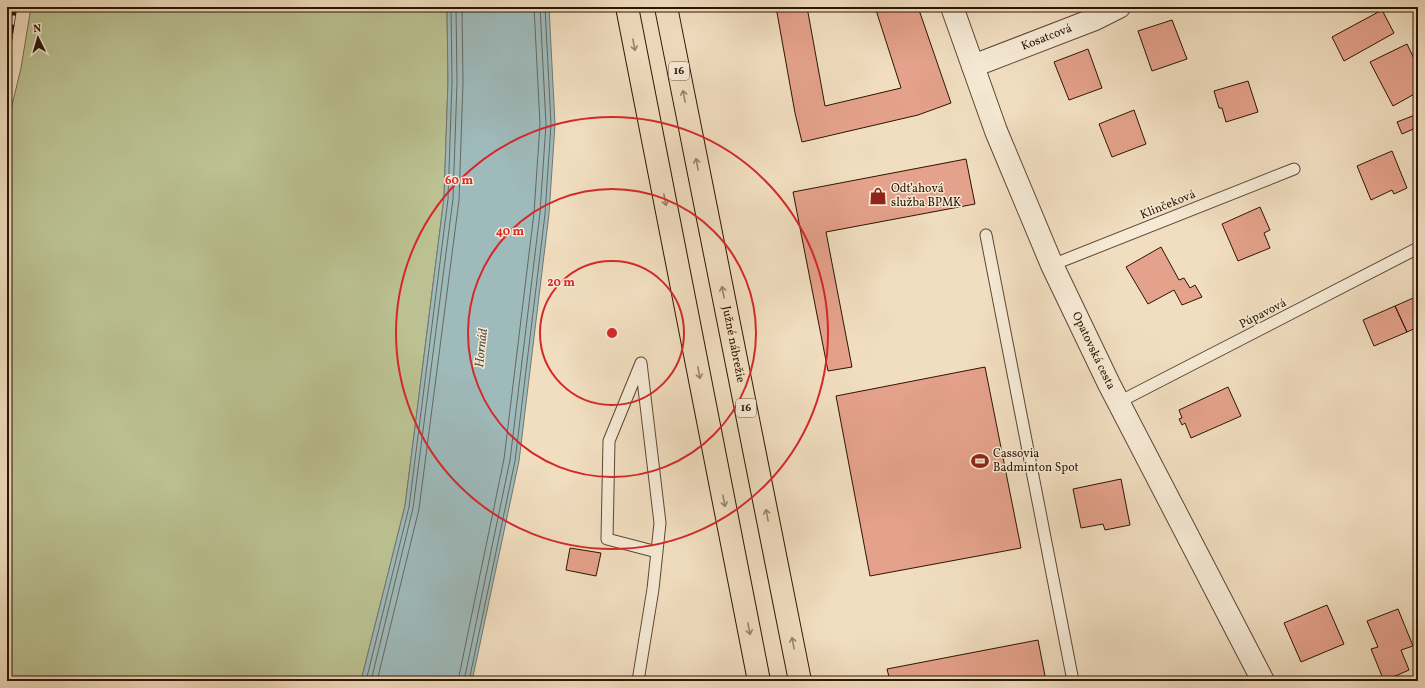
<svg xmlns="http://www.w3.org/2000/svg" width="1425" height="688" font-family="Vollkorn,serif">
<rect width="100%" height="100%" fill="#f1dec0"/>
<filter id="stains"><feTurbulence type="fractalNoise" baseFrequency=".005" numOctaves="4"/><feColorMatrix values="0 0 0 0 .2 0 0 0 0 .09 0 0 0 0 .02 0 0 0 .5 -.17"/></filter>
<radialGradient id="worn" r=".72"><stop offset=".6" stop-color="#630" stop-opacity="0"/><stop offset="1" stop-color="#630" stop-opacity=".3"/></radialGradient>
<path fill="#bbc192" stroke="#746a4a" d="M31,7H447L448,82L444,198L405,506L361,681H7V126L21,68Z"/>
<path fill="#9ebabb" stroke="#717871" d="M447,7H549L555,124L549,214L519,461L472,681H361L405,506L444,198L448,82Z"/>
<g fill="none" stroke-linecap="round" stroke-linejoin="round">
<path stroke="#66675e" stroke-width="1" d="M366,681L409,507L448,199L452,82L451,7
M371,681L413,508L453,199L457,82L456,7
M377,681L419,509L459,200L463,82L462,7
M458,681L504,459L534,213L540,124L534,7
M464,681L510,460L540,213L546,124L540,7
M469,681L515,461L545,214L551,124L545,7"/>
</g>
<path fill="#e4a18b" stroke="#2d1402" d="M776,7H807L825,106L901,88L875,7H918L951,103L918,115L802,142L795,113Z
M1382,10L1394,33L1344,61L1332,37Z
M1172,20L1187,59L1152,71L1138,31Z
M1407,44L1418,67V92L1393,106L1370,62Z
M1088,49L1102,88L1069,100L1054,62Z
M1248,81L1258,112L1226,122L1222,108H1219L1214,91Z
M1134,110L1146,144L1112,157L1099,124Z
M1415,115L1418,121V127L1402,134L1397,122Z
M1392,151L1407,188L1394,194L1392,190L1371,200L1357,166Z
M966,159L975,204L826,232L852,367L828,371L793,192Z
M1260,207L1270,230L1264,233L1270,248L1238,261L1222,224Z
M1161,247L1179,280L1184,278L1190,288L1195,285L1202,297L1182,305L1174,290L1148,304L1126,267Z
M1418,296V327L1407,332L1395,306Z
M1395,306L1407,332L1374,346L1363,320Z
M985,367L1021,548L870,576L836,396Z
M1228,387L1241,416L1191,438L1185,423L1182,425L1179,419L1182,418L1179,410Z
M1121,479L1130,525L1105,530L1103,524L1081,528L1073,489Z
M570,548L601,553L596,576L566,570Z
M1327,605L1344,644L1301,662L1284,623Z
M1398,609L1413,646L1401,650L1409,670L1384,681L1371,649L1378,647L1367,621Z
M1038,640L1046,681H890L887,669Z"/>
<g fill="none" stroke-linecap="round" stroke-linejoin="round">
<g stroke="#5e4632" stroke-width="13">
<path id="lane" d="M986,235L1073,681
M1052,265L1294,169
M1119,402L1418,248
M638,681L653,589L660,523L641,363L609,441L607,539L657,552"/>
</g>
<g stroke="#5e4632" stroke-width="24">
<g id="street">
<path id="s1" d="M952,7L996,131L1052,265L1109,384L1263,681"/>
<path id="s2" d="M973,66L1095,19L1119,7"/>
</g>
</g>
<g stroke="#2d1402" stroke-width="24">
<g id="highway">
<path d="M627,7L759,681"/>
<path id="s3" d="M666,7L800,681"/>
</g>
</g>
<use href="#lane" stroke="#f6ead6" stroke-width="11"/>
<use href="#street" stroke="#f6ead6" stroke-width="22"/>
<use href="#highway" stroke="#f1dec0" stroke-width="22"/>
<g stroke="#2d1402" stroke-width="4.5">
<path id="rail" d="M7,60L15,7"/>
</g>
<use href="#rail" stroke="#f6ead6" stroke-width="3" stroke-dasharray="9" stroke-linecap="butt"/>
</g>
<defs><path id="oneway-shaft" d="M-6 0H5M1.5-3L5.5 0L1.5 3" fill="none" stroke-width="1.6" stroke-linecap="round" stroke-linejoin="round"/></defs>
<g stroke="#99836a">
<use href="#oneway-shaft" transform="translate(634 45) rotate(79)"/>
<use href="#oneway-shaft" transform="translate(684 96) rotate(-101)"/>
<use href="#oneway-shaft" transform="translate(697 164) rotate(-101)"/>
<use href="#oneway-shaft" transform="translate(665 200) rotate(79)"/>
<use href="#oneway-shaft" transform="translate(723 292) rotate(-101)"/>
<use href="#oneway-shaft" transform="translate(699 373) rotate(79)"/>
<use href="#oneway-shaft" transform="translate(724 501) rotate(79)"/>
<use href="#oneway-shaft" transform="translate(767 515) rotate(-101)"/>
<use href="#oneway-shaft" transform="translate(749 629) rotate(79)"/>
<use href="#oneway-shaft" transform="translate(793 643) rotate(-101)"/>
</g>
<g fill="none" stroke="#d62828" stroke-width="2">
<circle cx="612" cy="333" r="72"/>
<circle cx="612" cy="333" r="144"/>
<circle cx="612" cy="333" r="216"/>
</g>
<defs>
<g id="shop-bare" transform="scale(1.38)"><path d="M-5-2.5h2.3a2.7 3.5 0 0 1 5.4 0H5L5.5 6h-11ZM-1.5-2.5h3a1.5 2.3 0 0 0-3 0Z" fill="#8f2418" stroke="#f6ead6" stroke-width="2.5" paint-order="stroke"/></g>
<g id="stadium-bare" transform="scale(1.38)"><path d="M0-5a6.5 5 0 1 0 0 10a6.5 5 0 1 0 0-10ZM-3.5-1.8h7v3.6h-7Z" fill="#8f2418" stroke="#f6ead6" stroke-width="2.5" paint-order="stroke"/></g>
</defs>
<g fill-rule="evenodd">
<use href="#shop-bare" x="878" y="196"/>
<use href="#stadium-bare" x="980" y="461"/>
</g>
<g text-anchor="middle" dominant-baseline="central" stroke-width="3" stroke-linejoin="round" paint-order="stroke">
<g fill="#f6ead6" stroke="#695442" stroke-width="1">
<rect x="669" y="62" width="20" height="18" rx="3"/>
<rect x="736" y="399" width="20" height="18" rx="3"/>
</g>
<g font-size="11" font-weight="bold" fill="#2d1402">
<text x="679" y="71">16</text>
<text x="746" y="408">16</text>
</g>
<g font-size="12" fill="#2d1402" stroke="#f6ead6">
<text stroke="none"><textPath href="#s2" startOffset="79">Kosatcová</textPath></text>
<text transform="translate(1168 205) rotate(-22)">Klinčeková</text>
<text transform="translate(1263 314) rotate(-27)">Púpavová</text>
<text stroke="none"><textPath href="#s3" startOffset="344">Južné nábrežie</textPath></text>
<text stroke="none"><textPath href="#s1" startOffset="372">Opatovská cesta</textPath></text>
</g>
<g font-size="12" fill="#2d1402" stroke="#f6ead6" text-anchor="start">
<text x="891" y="189">Odťahová<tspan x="891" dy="14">služba BPMK</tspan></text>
<text x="993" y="454">Cassovia<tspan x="993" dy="14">Badminton Spot</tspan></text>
</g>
<g font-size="13" font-style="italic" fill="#554e43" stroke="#f6ead6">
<text transform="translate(482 348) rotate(-84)">Hornád</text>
</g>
</g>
<circle cx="612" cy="333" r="6" fill="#d62828" stroke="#f6ead6" stroke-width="2"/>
<g font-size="12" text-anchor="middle" font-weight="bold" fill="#d62828" stroke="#f6ead6" stroke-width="3" stroke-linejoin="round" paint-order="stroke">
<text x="459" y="184">60 m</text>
<text x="510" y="235">40 m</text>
<text x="561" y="286">20 m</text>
</g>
<rect width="1425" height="688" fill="none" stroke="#f1dec0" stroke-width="24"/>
<rect x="8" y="8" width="1409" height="672" fill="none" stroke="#2d1402" stroke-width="2"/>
<rect x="12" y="12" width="1401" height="664" fill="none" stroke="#2d1402"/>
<g transform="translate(38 38) rotate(355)" stroke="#f6ead6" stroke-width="3" paint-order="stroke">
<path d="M0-3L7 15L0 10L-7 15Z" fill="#2d1402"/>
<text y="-6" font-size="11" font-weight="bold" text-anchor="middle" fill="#2d1402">N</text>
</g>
<rect width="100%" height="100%" filter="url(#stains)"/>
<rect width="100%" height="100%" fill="url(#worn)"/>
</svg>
